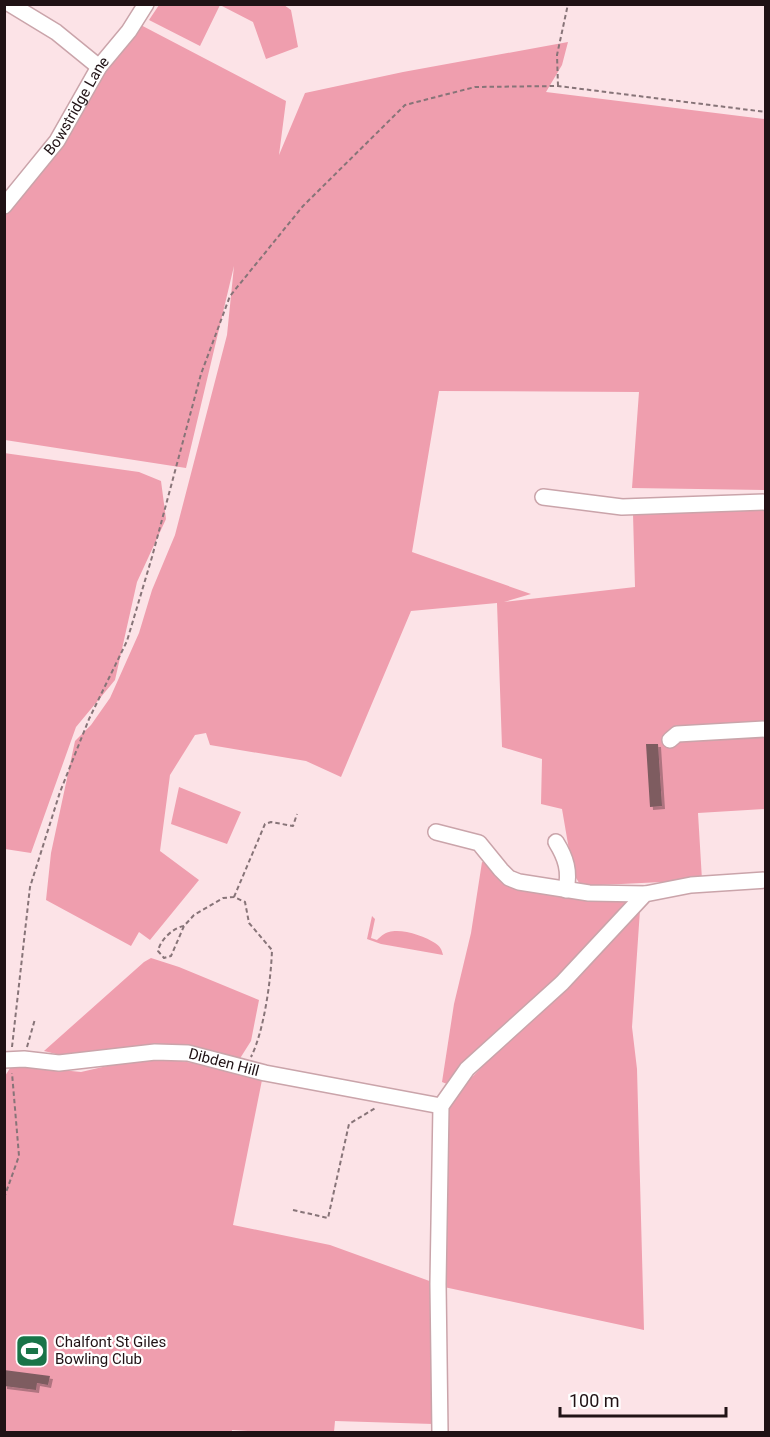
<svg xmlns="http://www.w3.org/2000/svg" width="770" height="1437" font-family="Roboto,sans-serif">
<defs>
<filter id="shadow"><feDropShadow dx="3" dy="3" stdDeviation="0" flood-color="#0004"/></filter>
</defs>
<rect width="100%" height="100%" fill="#fce3e7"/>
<path fill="#ef9eae" d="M159,5H284L291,10L298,47L266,59L253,22L220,5L200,46L149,20Z
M135,22L286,101L279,155L305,93L403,72L568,42L562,65L546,92L765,119V490L632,488L639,392L439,391L412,552L531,594L504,602L635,587L633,514L765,508V809L698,813L702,880L581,886L573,873L562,809L541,804L542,759L502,747L497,603L411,611L341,777L306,761L210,745L206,733L195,735L170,775L160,851L199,880L150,940L139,932L131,946L46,900L51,853L75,741L91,725L110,698L139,633L152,590L175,535L227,335L234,266L186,468L5,440L4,206Z
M4,453L139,472L161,481L166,519L137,582L115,680L76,727L31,853L5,849Z
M179,787L241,812L227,844L171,824Z
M482,862L490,863L500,875L638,895L452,1086L442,1082L454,1004L471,933Z
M640,910L632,1027L637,1069L644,1330L444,1287V1105Z
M372,916L375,919L371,938L377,940C380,937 384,933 389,932C401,928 425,936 435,943C440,946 442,950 443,955L381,944L367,939Z
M151,958L179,967L259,1000L251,1041L239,1060L68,1057L44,1051L144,962Z
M137,1059L181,1061L263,1075L233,1225L330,1245L435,1283L433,1424L335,1421L334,1432H262L232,1430V1432H5V1076L12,1065L81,1072Z"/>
<path fill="#7e5b61" filter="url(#shadow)" d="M646,744H658L662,806L650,807Z
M4,1370L50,1376L48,1385L37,1383L36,1390L4,1386Z"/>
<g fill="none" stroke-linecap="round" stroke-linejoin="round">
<g stroke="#caa4aa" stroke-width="18">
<g id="minor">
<path d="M10,4L56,32L99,67"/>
<path id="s1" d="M4,206L57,141L99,67L129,31L146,4"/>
<path d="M543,497L622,507L766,502"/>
<path d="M670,740L677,734L766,729"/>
<path d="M436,832L479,843L501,870L509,878L519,882L589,893L645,894"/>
<path d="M556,842C566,858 570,871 566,890"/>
<path id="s2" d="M4,1060L24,1059L59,1063L155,1052L188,1053L265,1073L441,1106"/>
<path d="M440,1432L438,1284L441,1106L467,1069L562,983L645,894L691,885L766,880"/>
</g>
</g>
<path stroke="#877478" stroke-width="2" stroke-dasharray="4.5 3" stroke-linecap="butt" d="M558,86L557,55L568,4
M234,897L265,824L271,822L293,826L297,814
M184,926C174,927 160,940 158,951L164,958L171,956L184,926L194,915L223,898L234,897L245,902L249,923L272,950C271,980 264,1031 251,1057
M12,1047L30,887L60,792L89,719L127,641L152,557L201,374L230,296L303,206L405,105L475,87L558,86L766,112
M27,1047L35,1019
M4,1198L19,1156L12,1073
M293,1210L328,1218L349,1124L377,1107"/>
<use href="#minor" stroke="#fff" stroke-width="15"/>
</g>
<defs>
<g id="stadium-square" transform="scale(1.725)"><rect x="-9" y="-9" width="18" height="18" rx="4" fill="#197448" stroke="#fff"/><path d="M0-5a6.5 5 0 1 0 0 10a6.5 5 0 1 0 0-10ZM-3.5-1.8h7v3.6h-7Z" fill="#fff"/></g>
</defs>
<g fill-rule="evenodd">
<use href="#stadium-square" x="32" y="1351"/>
</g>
<g text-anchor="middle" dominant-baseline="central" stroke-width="4.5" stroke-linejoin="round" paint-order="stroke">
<g font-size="15" fill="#201215" stroke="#fff">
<text stroke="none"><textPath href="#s1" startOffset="124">Bowstridge Lane</textPath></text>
<text stroke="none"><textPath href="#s2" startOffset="222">Dibden Hill</textPath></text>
</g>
<g font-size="15" fill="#201215" stroke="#fff" text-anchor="start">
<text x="55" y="1342">Chalfont St Giles<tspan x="55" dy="17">Bowling Club</tspan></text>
</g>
</g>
<rect width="770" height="1437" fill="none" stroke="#201215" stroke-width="12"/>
<path d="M560 1407v9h166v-9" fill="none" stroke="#201215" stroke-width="3"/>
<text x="569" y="1407" font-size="18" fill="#201215" stroke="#ffffff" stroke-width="4.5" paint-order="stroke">100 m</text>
</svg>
